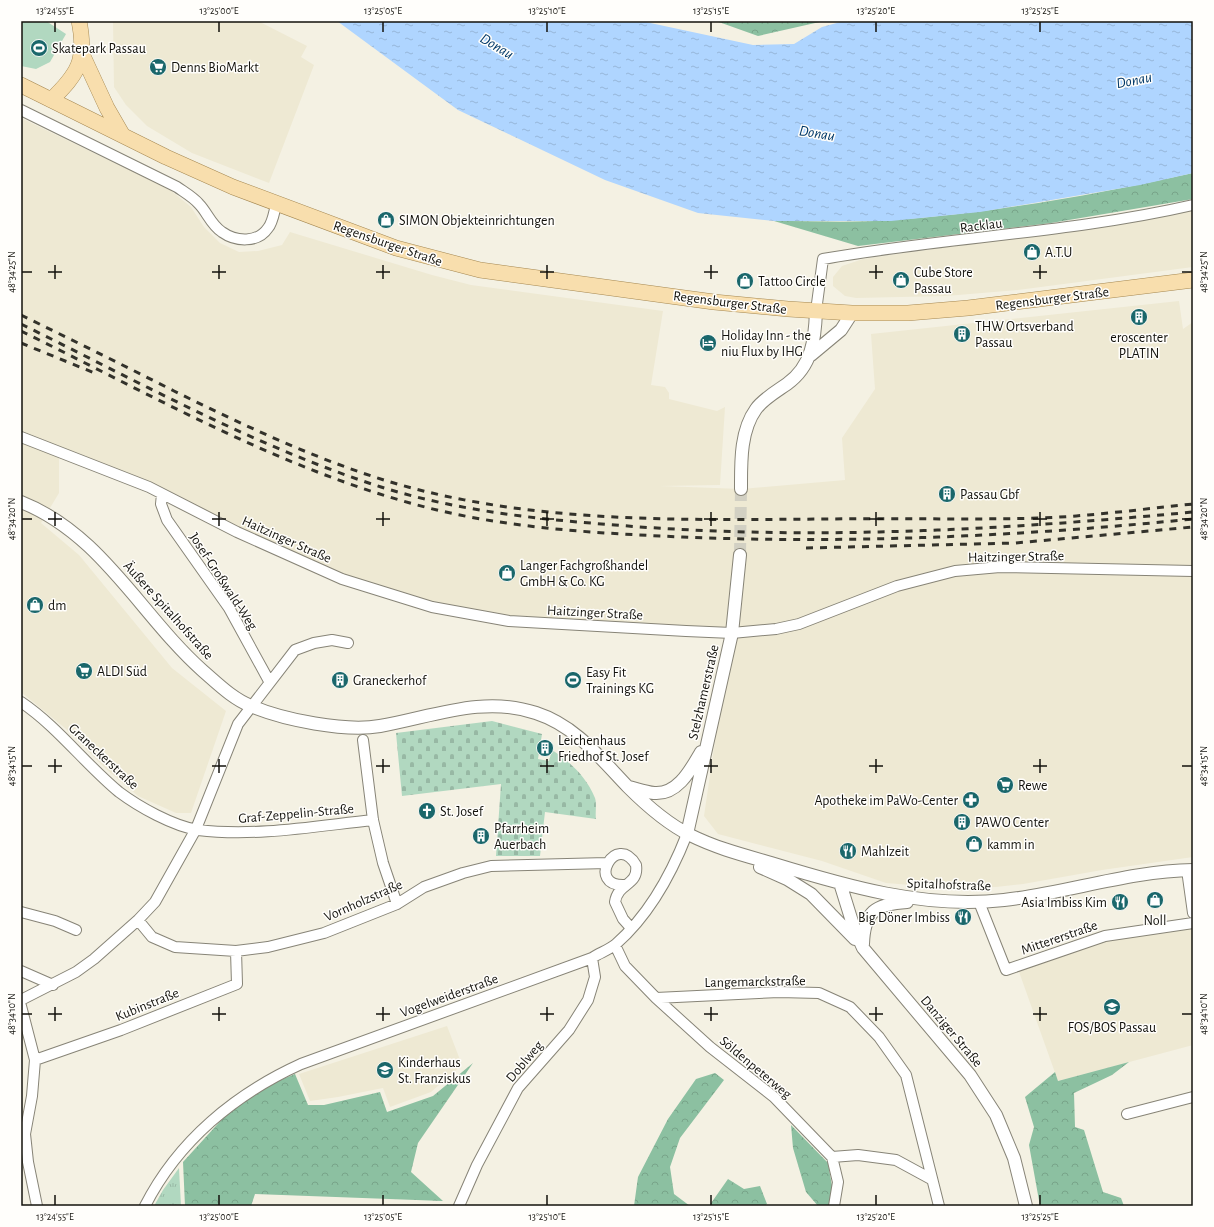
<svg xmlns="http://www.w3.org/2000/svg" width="1214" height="1227" font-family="'Alegreya Sans',sans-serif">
	<defs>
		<pattern id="forest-crowns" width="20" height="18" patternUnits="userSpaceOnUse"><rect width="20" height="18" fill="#8cc0a1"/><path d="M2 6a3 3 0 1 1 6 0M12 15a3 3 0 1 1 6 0" fill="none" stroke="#78a489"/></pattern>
		<pattern id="cemetery-stones" width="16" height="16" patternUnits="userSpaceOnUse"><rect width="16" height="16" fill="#b1d8c0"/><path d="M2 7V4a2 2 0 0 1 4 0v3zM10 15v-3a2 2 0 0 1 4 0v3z" fill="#97b8a4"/></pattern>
		<pattern id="park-tufts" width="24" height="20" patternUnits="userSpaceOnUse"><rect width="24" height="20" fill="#b1d8c0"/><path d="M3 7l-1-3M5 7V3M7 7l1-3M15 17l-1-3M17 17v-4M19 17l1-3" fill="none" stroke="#97b8a4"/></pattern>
		<pattern id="water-ripples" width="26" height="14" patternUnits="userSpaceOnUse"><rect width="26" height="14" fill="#afd5ff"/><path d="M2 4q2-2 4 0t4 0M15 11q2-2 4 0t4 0" fill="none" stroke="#96b6d9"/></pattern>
	</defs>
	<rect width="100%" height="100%" fill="#f4f1e3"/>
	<path fill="#eee9d3" d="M113 21H258L307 46 301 57 314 65 269 183 192 153 147 126 126 105 114 87Z
		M21 118 169 189 191 207 204 227 220 243 239 252 258 251 282 245 290 232 432 275 471 285 663 311 651 385 665 387 669 393V399L717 411 725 407 720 485 660 486 742 489 845 480 842 438 875 389 871 334 1179 301 1183 329 1193 322V857L1102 870 1023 884 996 887 948 888 886 883 822 861 718 834 704 816 731 632 487 618 358 585 59 453V493L41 523 79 555 172 668 226 711 191 813H176L138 796 106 769 66 729 21 692Z
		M1193 210V267L1018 290 946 296 856 298 845 296 833 286V277L842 266 863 259 1151 218Z
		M1193 927V1045L1058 1081 1018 969 1089 944Z
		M447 1026 462 1065 431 1092 390 1107 383 1088 338 1097 310 1101 299 1074Z"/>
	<path fill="url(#forest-crowns)" d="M716 21H824L758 36Z
		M1193 173V199L1051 223 858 246 774 221C813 221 854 223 893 220 993 213 1094 195 1193 173Z
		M1129 1062 1112 1075 1074 1093 1075 1127 1084 1130 1103 1192 1121 1198 1124 1206H1040L1029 1145 1034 1127 1025 1097 1055 1072 1058 1081Z
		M473 1063 418 1143 411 1172 443 1201 255 1194 251 1206H185L183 1162 235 1105 266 1086 295 1074 308 1105H324L380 1092 387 1112 433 1096Z
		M715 1073 724 1080 680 1138 670 1167 674 1194 690 1206H634L638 1177 668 1119 696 1079Z
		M791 1125 828 1163 832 1186 830 1206H818L806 1192 793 1148Z
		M728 1179 744 1189 760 1186 767 1204 764 1206H709Z"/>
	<path fill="url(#cemetery-stones)" d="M492 721 542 734 538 759 549 761 552 750C570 762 586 776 595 798 597 804 595 813 596 819L545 812 540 856H496L501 784 402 796 396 733Z"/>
	<path fill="url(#park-tufts)" d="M179 1168 181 1206H154L163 1190Z"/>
	<path fill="#b1d8c0" d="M21 21H46L66 34 50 62 36 69 21 66Z"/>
	<path fill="url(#water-ripples)" d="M337 21H641L753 45 794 44 822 27 844 21H1193V173L1140 185 980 212 891 221H774L698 213 605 180 458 110Z"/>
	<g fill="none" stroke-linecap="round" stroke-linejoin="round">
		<path stroke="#d2d0c3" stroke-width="12" stroke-dasharray="12 6" stroke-linecap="butt" d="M740 555 741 489"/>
		<g stroke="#878477" stroke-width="12">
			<path id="minor" d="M21 110 177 187C184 192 193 197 199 204 207 212 211 225 222 232 236 242 258 243 268 228 273 222 274 212 276 205
				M816 311 823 259C946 237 1071 233 1193 205
				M21 437 149 487 237 532 342 579 432 607 509 621 686 631 732 633 776 629 799 624 897 586 955 571 1000 567 1193 571
				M162 494 161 504 167 520 229 608 269 681
				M21 702C58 727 85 764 119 792 139 807 173 826 198 830 256 837 316 826 373 820
				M363 740 373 820 383 863 397 904
				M1187 870 1193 913
				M625 885C585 887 616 831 636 865 639 886 618 882 615 902L623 919 631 928
				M979 902 1006 970 1105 936 1193 923
				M21 912 55 921 76 930
				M138 920 152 937 175 947 236 951 268 947 324 933 397 904 424 887 463 873 491 866 607 863
				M615 945 625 966 656 998 710 1047 774 1097 832 1157 838 1182 834 1206
				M21 971 53 985
				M656 998 779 992 819 993 850 1007 879 1037 906 1075 939 1206
				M21 1000 76 972 94 959 138 920 155 902 196 829 238 724 295 650 314 643 332 640 348 643
				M21 1006 35 1060
				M1127 1114 1193 1097
				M832 1157 858 1155 896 1160 931 1179
				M37 1206 28 1162 25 1134 32 1096 35 1060 121 1030 237 984 236 951
				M145 1206C178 1141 235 1094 301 1064L592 958C599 953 609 950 616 944 649 915 671 875 687 834
				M459 1206 477 1165 518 1088 569 1030 588 1000 595 977 592 958"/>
		</g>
		<g stroke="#878477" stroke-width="14">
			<path id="tertiary" d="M811 355 841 330 852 313
				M741 489C741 463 740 431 756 409 763 399 777 391 787 384 812 366 815 340 816 311
				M21 502C102 534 141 616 203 671 218 684 233 699 251 706 284 720 345 732 380 726 432 717 483 695 536 713 576 726 600 758 628 787 646 805 666 823 690 835 716 848 743 855 771 863 846 886 924 909 1004 900 1067 893 1129 871 1193 870
				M629 787C637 789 646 792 654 793 678 795 691 769 701 752
				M687 834 732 633 740 555
				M760 867 787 879 811 894 855 939
				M840 883 854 928 863 948 970 1075 996 1115 1014 1158 1026 1206
				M863 944C864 912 875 904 907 902"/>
		</g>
		<g stroke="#a58852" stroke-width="16">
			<path id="primary" d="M82 54 107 108 122 134
				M21 85 166 157 233 187 396 248 480 270 714 302 788 309 852 313H908L968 308 1193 280
				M51 100C78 74 87 60 79 21"/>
		</g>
		<use href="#minor" stroke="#fff" stroke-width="10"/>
		<use href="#tertiary" stroke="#fff" stroke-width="12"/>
		<use href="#primary" stroke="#f8dead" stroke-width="15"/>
		<path stroke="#33322b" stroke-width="3" stroke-dasharray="7 7" stroke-linecap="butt" d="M21 315C72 340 123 365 174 391 243 425 313 458 387 481 529 524 681 520 828 519 899 518 970 520 1041 518 1092 516 1143 509 1193 504
			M21 324C139 382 256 447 381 487 458 511 536 519 615 525 808 541 1001 530 1193 512
			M21 331C148 393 273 465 410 503 498 528 592 533 682 537 853 544 1023 536 1193 519
			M21 343 97 374
			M806 548 1015 543 1193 527"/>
	</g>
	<path fill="none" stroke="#13120d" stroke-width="1.5" d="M55 22V32M219 22V32M383 22V32M547 22V32M711 22V32M876 22V32M1040 22V32M55 265V279M219 265V279M383 265V279M547 265V279M711 265V279M876 265V279M1040 265V279M22 272H32M48 272H62M212 272H226M376 272H390M540 272H554M704 272H718M869 272H883M1033 272H1047M1182 272H1192M55 512V526M219 512V526M383 512V526M547 512V526M711 512V526M876 512V526M1040 512V526M22 519H32M48 519H62M212 519H226M376 519H390M540 519H554M704 519H718M869 519H883M1033 519H1047M1182 519H1192M55 759V773M219 759V773M383 759V773M547 759V773M711 759V773M876 759V773M1040 759V773M22 766H32M48 766H62M212 766H226M376 766H390M540 766H554M704 766H718M869 766H883M1033 766H1047M1182 766H1192M55 1007V1021M219 1007V1021M383 1007V1021M547 1007V1021M711 1007V1021M876 1007V1021M1040 1007V1021M22 1014H32M48 1014H62M212 1014H226M376 1014H390M540 1014H554M704 1014H718M869 1014H883M1033 1014H1047M1182 1014H1192M55 1195V1205M219 1195V1205M383 1195V1205M547 1195V1205M711 1195V1205M876 1195V1205M1040 1195V1205"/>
	<defs>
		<g id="stadium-disc" transform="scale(0.9)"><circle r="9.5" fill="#1a676b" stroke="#fffefb"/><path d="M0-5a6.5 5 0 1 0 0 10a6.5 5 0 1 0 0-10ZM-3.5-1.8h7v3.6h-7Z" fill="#fff"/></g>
		<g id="supermarket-disc" transform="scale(0.9)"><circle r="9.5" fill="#1a676b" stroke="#fffefb"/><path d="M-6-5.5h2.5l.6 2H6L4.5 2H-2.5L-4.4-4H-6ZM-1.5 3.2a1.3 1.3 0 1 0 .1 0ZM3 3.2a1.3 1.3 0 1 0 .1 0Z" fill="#fff"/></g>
		<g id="shop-disc" transform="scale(0.9)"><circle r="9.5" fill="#1a676b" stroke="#fffefb"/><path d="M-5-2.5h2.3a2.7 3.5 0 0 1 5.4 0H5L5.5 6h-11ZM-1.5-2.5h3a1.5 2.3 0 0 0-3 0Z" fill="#fff"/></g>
		<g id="building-disc" transform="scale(0.9)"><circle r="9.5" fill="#1a676b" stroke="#fffefb"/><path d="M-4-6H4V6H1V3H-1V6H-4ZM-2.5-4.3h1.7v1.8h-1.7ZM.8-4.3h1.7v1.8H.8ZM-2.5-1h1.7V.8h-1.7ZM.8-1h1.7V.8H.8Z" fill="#fff"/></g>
		<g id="hotel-disc" transform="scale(0.9)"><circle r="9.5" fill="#1a676b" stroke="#fffefb"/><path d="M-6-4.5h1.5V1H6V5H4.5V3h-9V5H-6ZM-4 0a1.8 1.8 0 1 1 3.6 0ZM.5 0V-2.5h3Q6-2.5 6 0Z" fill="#fff"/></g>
		<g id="pharmacy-disc" transform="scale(0.9)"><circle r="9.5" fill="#1a676b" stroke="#fffefb"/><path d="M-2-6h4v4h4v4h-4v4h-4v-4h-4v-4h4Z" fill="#fff"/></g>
		<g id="church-disc" transform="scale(0.9)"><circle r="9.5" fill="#1a676b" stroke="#fffefb"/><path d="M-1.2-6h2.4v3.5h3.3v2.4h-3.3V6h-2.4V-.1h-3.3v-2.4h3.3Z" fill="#fff"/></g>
		<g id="restaurant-disc" transform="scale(0.9)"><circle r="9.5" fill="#1a676b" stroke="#fffefb"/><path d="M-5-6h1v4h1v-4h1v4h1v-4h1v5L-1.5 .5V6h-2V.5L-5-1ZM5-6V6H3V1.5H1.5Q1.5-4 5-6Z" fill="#fff"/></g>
		<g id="school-disc" transform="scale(0.9)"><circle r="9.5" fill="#1a676b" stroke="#fffefb"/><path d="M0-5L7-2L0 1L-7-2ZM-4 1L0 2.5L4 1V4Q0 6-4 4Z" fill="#fff"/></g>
	</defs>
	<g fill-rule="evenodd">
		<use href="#stadium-disc" x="39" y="48"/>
		<use href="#supermarket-disc" x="158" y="67"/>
		<use href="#shop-disc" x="386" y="220"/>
		<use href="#shop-disc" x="1032" y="252"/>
		<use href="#shop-disc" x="901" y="280"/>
		<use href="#shop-disc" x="745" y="281"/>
		<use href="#building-disc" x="1139" y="317"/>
		<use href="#building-disc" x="962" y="334"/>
		<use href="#hotel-disc" x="708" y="343"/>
		<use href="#building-disc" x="947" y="494"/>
		<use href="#shop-disc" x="507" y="573"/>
		<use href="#shop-disc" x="35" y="605"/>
		<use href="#supermarket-disc" x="84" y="671"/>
		<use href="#building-disc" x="340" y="680"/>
		<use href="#stadium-disc" x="573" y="680"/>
		<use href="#building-disc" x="545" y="748"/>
		<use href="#supermarket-disc" x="1005" y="785"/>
		<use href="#pharmacy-disc" x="971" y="800"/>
		<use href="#church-disc" x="427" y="811"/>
		<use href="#building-disc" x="962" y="822"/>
		<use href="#building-disc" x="481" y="836"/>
		<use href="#shop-disc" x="974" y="844"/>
		<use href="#restaurant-disc" x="848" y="851"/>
		<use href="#shop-disc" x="1155" y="900"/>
		<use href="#restaurant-disc" x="1120" y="902"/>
		<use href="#restaurant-disc" x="963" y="917"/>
		<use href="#school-disc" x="1112" y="1007"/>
		<use href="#school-disc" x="385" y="1070"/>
	</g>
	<g text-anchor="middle" stroke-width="3" stroke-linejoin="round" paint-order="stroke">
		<g font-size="14" fill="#13120d" stroke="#fffefb" text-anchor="start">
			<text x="52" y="53">Skatepark Passau</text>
			<text x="171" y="72">Denns BioMarkt</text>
			<text x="399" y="225">SIMON Objekteinrichtungen</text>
			<text x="1045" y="257">A.T.U</text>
			<text x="914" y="277">Cube Store<tspan x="914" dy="16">Passau</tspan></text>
			<text x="758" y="286">Tattoo Circle</text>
			<text x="975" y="331">THW Ortsverband<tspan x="975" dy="16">Passau</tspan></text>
			<text x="721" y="340">Holiday Inn - the<tspan x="721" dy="16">niu Flux by IHG</tspan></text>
			<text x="1139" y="342" text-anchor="middle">eroscenter<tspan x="1139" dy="16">PLATIN</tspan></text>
			<text x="960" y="499">Passau Gbf</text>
			<text x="520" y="570">Langer Fachgroßhandel<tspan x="520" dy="16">GmbH &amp; Co. KG</tspan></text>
			<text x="48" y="610">dm</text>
			<text x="97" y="676">ALDI Süd</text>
			<text x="586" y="677">Easy Fit<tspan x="586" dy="16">Trainings KG</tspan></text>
			<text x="353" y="685">Graneckerhof</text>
			<text x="558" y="745">Leichenhaus<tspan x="558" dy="16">Friedhof St. Josef</tspan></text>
			<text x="1018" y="790">Rewe</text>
			<text x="958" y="805" text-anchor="end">Apotheke im PaWo-Center</text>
			<text x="440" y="816">St. Josef</text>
			<text x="975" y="827">PAWO Center</text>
			<text x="494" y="833">Pfarrheim<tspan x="494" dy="16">Auerbach</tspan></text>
			<text x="987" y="849">kamm in</text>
			<text x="861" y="856">Mahlzeit</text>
			<text x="1107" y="907" text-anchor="end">Asia Imbiss Kim</text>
			<text x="950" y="922" text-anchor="end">Big Döner Imbiss</text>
			<text x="1155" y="925" text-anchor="middle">Noll</text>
			<text x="1112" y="1032" text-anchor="middle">FOS/BOS Passau</text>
			<text x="398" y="1067">Kinderhaus<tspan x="398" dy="16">St. Franziskus</tspan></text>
		</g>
		<g font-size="14" fill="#13120d" stroke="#fffefb">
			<text transform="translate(981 225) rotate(-7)" y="5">Racklau</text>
			<text transform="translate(388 243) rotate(19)" y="5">Regensburger Straße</text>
			<text transform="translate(1052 298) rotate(-7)" y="5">Regensburger Straße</text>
			<text transform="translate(730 302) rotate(7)" y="5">Regensburger Straße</text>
			<text transform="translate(287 539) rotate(24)" y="5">Haitzinger Straße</text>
			<text transform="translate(1016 556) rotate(-1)" y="5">Haitzinger Straße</text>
			<text transform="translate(224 581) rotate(57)" y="5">Josef-Großwald-Weg</text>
			<text transform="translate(169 610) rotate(48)" y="5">Äußere Spitalhofstraße</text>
			<text transform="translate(595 612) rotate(3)" y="5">Haitzinger Straße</text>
			<text transform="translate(703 692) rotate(-77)" y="5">Stelzhamerstraße</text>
			<text transform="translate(104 756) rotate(43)" y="5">Graneckerstraße</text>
			<text transform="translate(296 813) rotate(-5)" y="5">Graf-Zeppelin-Straße</text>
			<text transform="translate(949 884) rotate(2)" y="5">Spitalhofstraße</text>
			<text transform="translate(363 900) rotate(-24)" y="5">Vornholzstraße</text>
			<text transform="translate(1059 937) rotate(-19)" y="5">Mittererstraße</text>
			<text transform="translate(755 981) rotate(-1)" y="5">Langemarckstraße</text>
			<text transform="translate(449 995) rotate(-20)" y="5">Vogelweiderstraße</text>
			<text transform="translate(147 1004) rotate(-22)" y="5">Kubinstraße</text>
			<text transform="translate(952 1031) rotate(50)" y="5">Danziger Straße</text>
			<text transform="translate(524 1061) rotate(-50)" y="5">Doblweg</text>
			<text transform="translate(756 1067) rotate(40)" y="5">Söldenpeterweg</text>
		</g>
		<g font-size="15" font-style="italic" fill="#003868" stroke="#fffefb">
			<text transform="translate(497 46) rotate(31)" y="5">Donau</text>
			<text transform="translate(1134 80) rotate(-11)" y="5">Donau</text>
			<text transform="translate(817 133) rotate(9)" y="5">Donau</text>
		</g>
	</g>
	<rect width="1214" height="1227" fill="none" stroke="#fffefb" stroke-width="44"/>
	<rect x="22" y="22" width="1170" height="1183" fill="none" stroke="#13120d" stroke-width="1.5"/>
	<g font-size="10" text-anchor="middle" fill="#13120d">
		<text x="55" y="14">13°24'55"E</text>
		<text x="219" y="14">13°25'00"E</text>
		<text x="383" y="14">13°25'05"E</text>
		<text x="547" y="14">13°25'10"E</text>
		<text x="711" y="14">13°25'15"E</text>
		<text x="876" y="14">13°25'20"E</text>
		<text x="1040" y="14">13°25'25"E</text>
		<text transform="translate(11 272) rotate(-90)" y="4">48°34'25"N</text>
		<text transform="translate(1203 272) rotate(-90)" y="4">48°34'25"N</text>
		<text transform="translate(11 519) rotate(-90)" y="4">48°34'20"N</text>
		<text transform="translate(1203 519) rotate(-90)" y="4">48°34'20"N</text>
		<text transform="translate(11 766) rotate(-90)" y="4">48°34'15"N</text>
		<text transform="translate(1203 766) rotate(-90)" y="4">48°34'15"N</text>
		<text transform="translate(11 1014) rotate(-90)" y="4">48°34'10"N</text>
		<text transform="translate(1203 1014) rotate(-90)" y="4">48°34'10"N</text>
		<text x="55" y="1220">13°24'55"E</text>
		<text x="219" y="1220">13°25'00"E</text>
		<text x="383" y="1220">13°25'05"E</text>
		<text x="547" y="1220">13°25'10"E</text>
		<text x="711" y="1220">13°25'15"E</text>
		<text x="876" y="1220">13°25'20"E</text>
		<text x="1040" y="1220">13°25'25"E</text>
	</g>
</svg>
